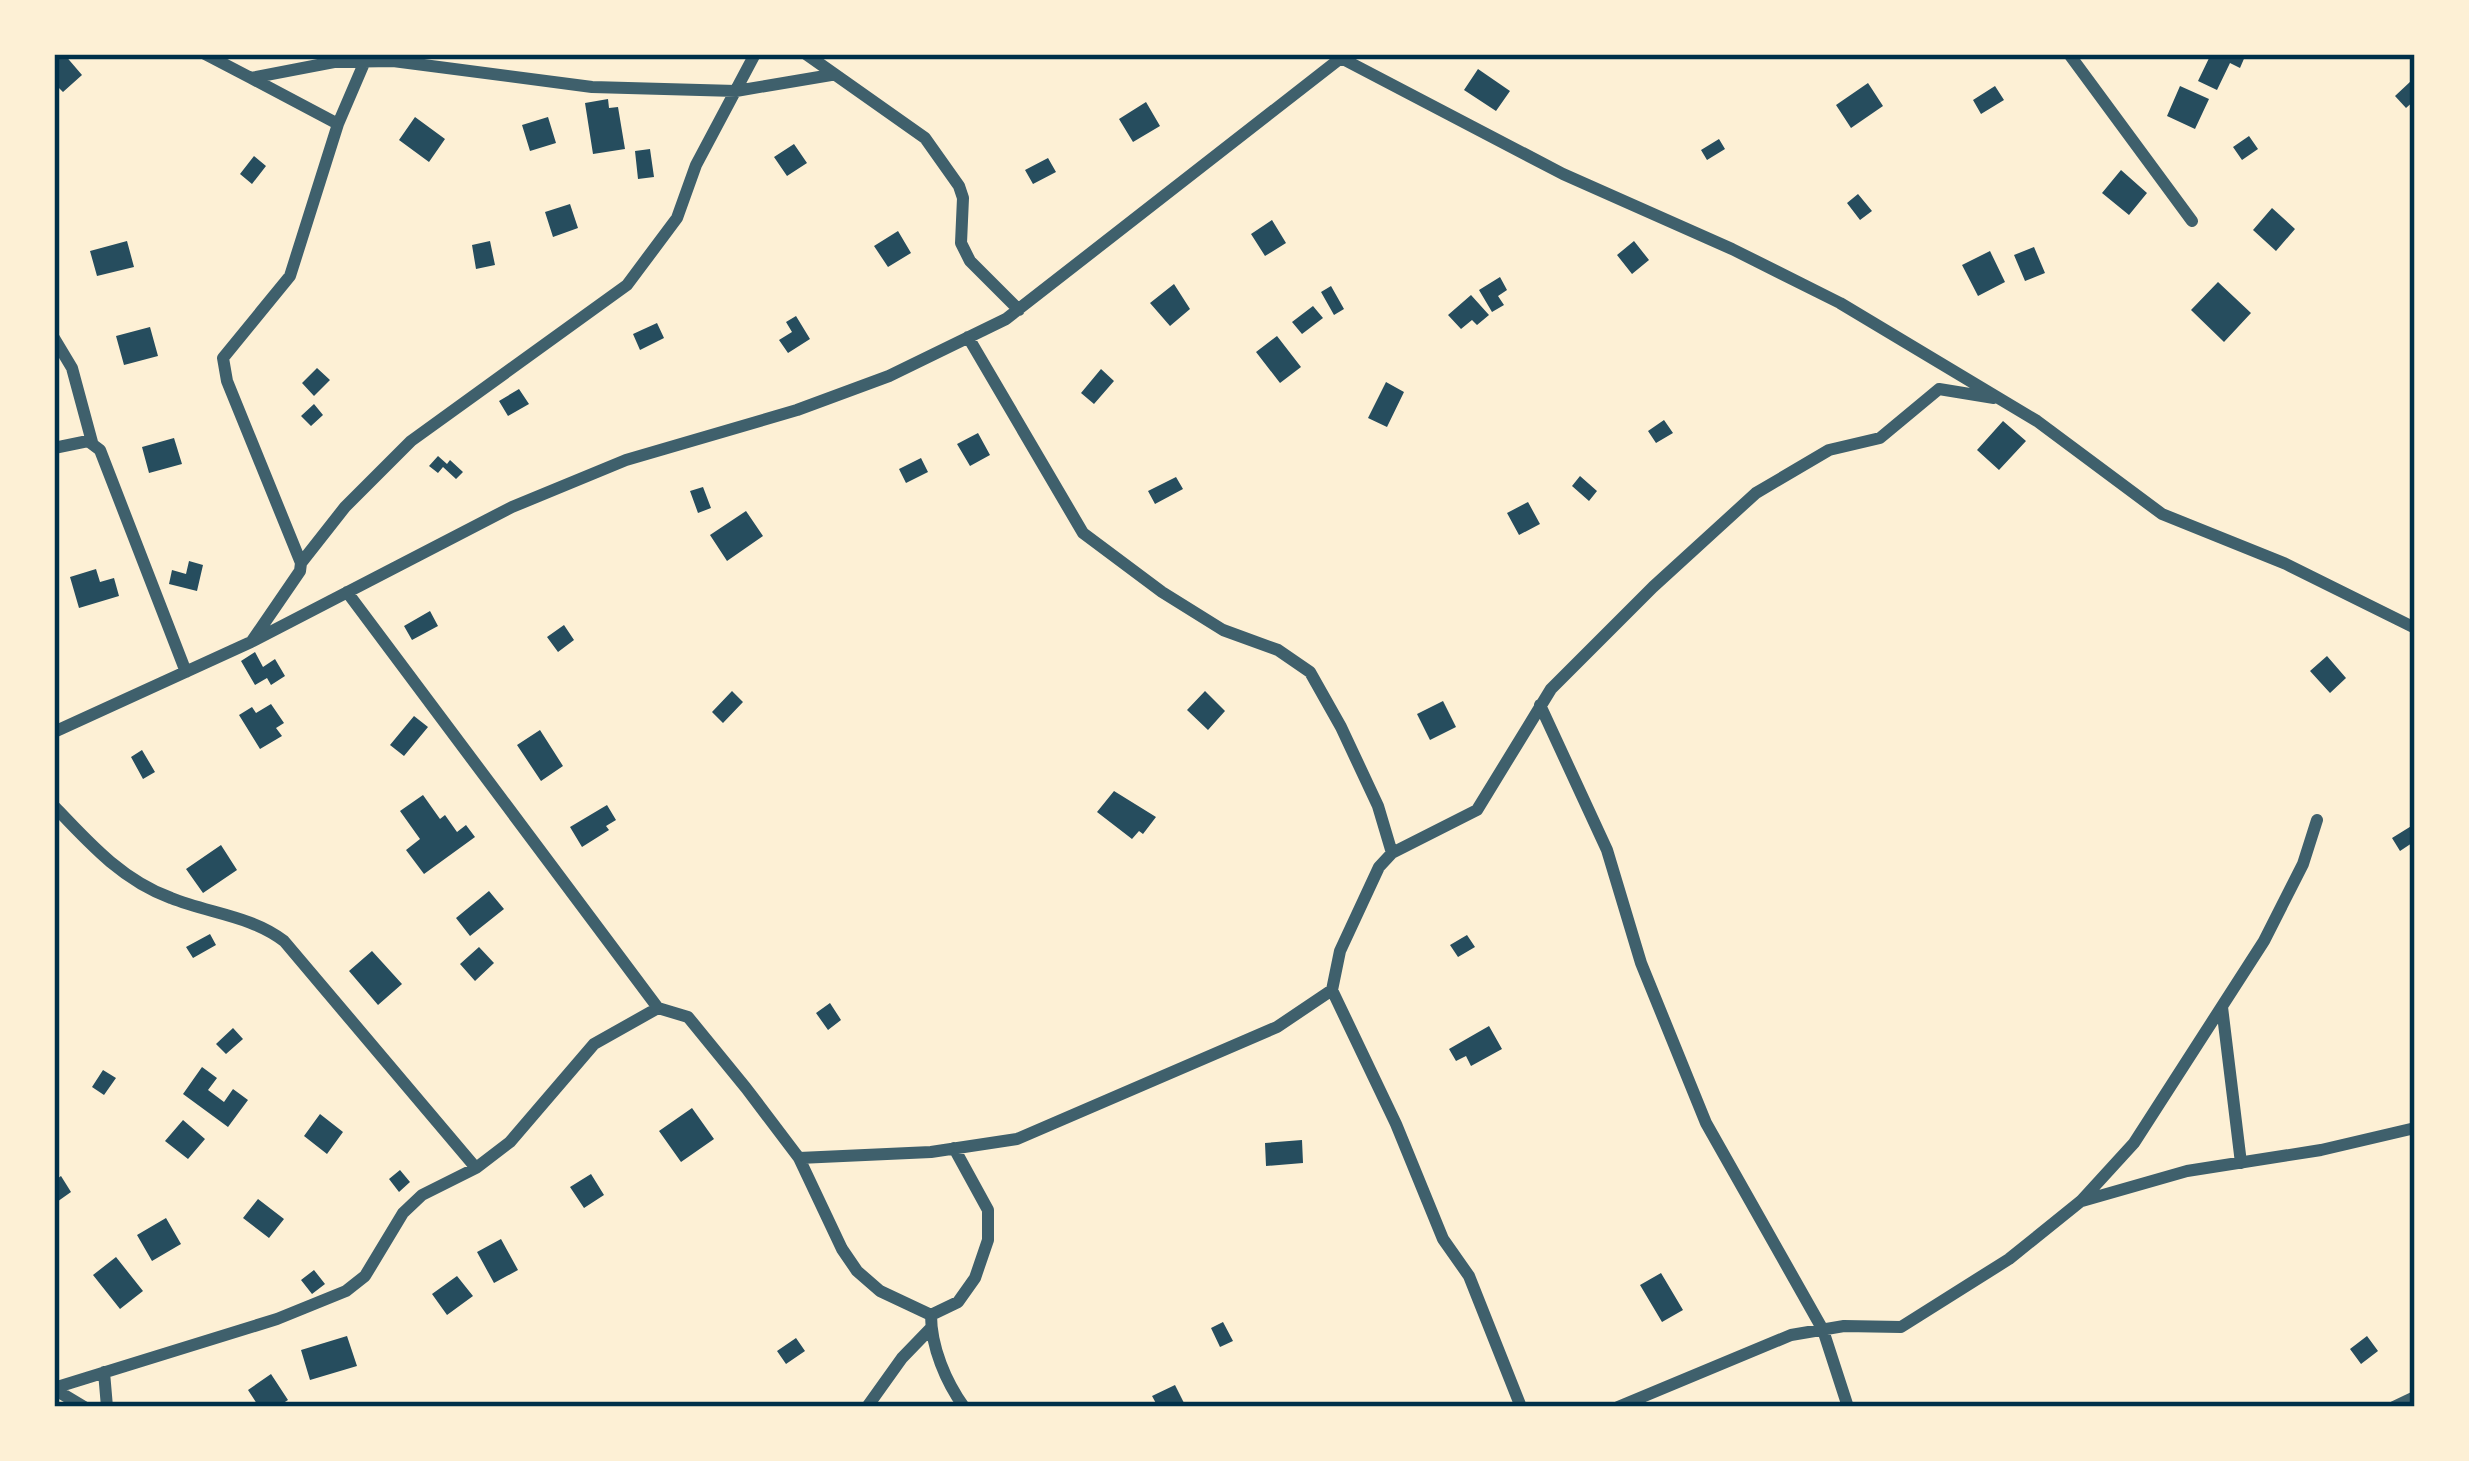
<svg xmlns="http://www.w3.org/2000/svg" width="2469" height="1461" font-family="Roboto,sans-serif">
	<rect width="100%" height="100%" fill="#fdf0d5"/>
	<path fill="#264d5e" d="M54 54H64L82 75 63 92 54 83Z
		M2211 54H2246L2240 68 2230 63 2217 90 2198 81Z
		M1478 69 1510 91 1496 111 1464 90Z
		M2411 81 2415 100 2406 108 2395 96Z
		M1868 83 1883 106 1851 128 1836 105Z
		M1995 86 2004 100 1981 114 1973 100Z
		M2180 86 2209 99 2195 129 2167 116Z
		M608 99 609 108 618 107 625 149 593 154 585 103Z
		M1146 102 1160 126 1133 142 1119 119Z
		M415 117 445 139 429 162 399 140Z
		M548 117 556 143 530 151 522 125Z
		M2249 136 2258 149 2242 160 2233 147Z
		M1719 139 1725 149 1707 160 1701 150Z
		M794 144 807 163 787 176 774 157Z
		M650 149 654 177 638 179 635 151Z
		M254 156 266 166 252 184 240 174Z
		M1048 158 1056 172 1033 184 1025 170Z
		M2121 170 2147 193 2129 215 2102 193Z
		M1858 194 1872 211 1860 220 1847 203Z
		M570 204 578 228 553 237 545 212Z
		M2272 208 2295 229 2276 251 2253 230Z
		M1272 220 1286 243 1265 256 1251 234Z
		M898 231 911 253 888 267 874 246Z
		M127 241 134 267 97 276 90 251Z
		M490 241 495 265 476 269 472 245Z
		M1634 241 1649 260 1632 274 1617 255Z
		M2034 247 2045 273 2025 281 2014 255Z
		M1990 251 2005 282 1978 296 1962 265Z
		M1500 277 1507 290 1498 296 1504 305 1492 312 1479 290Z
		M2218 282 2251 313 2224 342 2191 310Z
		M1174 284 1190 309 1170 326 1150 303Z
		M1331 286 1344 309 1334 315 1321 292Z
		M1471 295 1489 315 1477 325 1472 320 1461 329 1448 315Z
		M1313 306 1323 318 1302 334 1292 322Z
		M796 316 810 339 788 353 779 340 792 332 786 322Z
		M657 323 664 338 640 350 633 334Z
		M150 327 158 356 124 365 116 336Z
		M1277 336 1301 367 1280 383 1256 352Z
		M317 368 330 380 314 396 302 383Z
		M1101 369 1114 381 1094 404 1081 393Z
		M1386 382 1404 392 1387 427 1368 418Z
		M519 389 529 404 508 416 499 401Z
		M314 404 323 415 311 426 301 416Z
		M1664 420 1673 433 1656 443 1648 431Z
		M2003 421 2026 441 1999 470 1977 450Z
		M978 433 990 455 970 466 957 444Z
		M174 438 182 464 149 473 142 447Z
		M438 456 447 464 450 460 463 472 456 479 443 467 438 473 429 466Z
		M921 458 928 472 906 483 899 469Z
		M1580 476 1597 491 1589 501 1572 486Z
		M1176 477 1183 489 1155 504 1148 491Z
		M703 487 711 508 698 513 690 491Z
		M1528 502 1540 524 1519 535 1507 513Z
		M746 511 763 536 727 561 710 535Z
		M189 561 203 565 197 591 169 584 172 570 186 574Z
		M96 569 100 582 114 578 119 596 79 608 70 577Z
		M430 611 438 626 412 640 404 626Z
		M564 625 574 640 558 652 547 637Z
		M255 652 263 667 275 659 285 676 271 685 267 678 255 685 241 661Z
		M2327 656 2346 678 2330 693 2310 671Z
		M732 691 743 702 723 723 712 712Z
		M1205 691 1225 711 1208 730 1187 710Z
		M1443 701 1456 727 1430 740 1417 714Z
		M271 704 284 723 276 728 282 736 260 749 239 715 252 707 256 713Z
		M414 716 428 727 404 756 390 745Z
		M540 730 563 766 541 781 517 745Z
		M142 750 155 772 143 779 131 757Z
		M1114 791 1156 817 1143 834 1139 831 1132 839 1097 812Z
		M423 795 440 819 445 815 457 832 466 825 475 837 424 874 406 850 420 839 400 811Z
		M607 805 616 820 606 826 609 830 582 847 570 827Z
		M2413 825 2415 841 2400 851 2392 838Z
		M221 845 237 870 203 893 186 869Z
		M489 891 504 909 470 936 456 918Z
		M210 934 216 945 193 958 186 947Z
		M1467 935 1475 947 1458 957 1450 945Z
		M479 947 494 963 475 981 460 964Z
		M372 951 402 984 378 1005 349 971Z
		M830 1003 841 1020 828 1030 816 1013Z
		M1489 1026 1502 1049 1471 1066 1466 1056 1456 1061 1449 1049Z
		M233 1028 243 1039 226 1054 216 1044Z
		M202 1067 217 1078 208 1090 224 1102 233 1089 248 1100 228 1127 183 1094Z
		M103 1070 116 1078 104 1095 92 1087Z
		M692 1108 714 1139 681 1162 659 1131Z
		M320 1114 343 1132 327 1154 304 1136Z
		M183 1120 205 1139 188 1159 165 1141Z
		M1302 1140 1303 1163 1266 1166 1265 1143Z
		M400 1170 410 1182 399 1192 389 1179Z
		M591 1174 604 1195 584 1208 570 1187Z
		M61 1176 71 1192 54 1204V1181Z
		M258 1199 284 1219 269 1238 243 1218Z
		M166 1218 181 1244 152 1261 137 1235Z
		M501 1239 518 1270 494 1283 477 1252Z
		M116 1257 143 1291 120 1309 93 1275Z
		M314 1270 325 1284 312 1294 301 1280Z
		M1661 1273 1683 1310 1662 1322 1640 1285Z
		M457 1276 473 1296 447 1315 432 1294Z
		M1223 1322 1233 1341 1220 1347 1211 1328Z
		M347 1336 357 1366 310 1380 301 1350Z
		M2367 1336 2378 1351 2361 1364 2350 1349Z
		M796 1338 805 1351 786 1364 777 1351Z
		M271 1374 288 1400 277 1407H259L248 1390Z
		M1175 1385 1186 1407H1158L1152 1396Z"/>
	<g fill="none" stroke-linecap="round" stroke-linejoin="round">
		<path stroke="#3f606c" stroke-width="12" d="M205 54 251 78 334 62 393 61 592 87 736 91 831 75
			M806 54 925 138 959 186 963 198 961 243 970 261 1019 310
			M2069 54 2192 221
			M1341 58 1563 174 1732 249 1840 303 2037 421 2162 514 2286 564 2415 628
			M251 78 338 124
			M968 337 1083 533 1162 592 1223 630 1278 650 1310 672 1341 727 1378 806 1392 853
			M54 338 72 368 92 442
			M54 448 88 441 100 450 186 672
			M301 563 345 507 411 441 627 285 677 218 696 165 755 54
			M347 592 658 1008 688 1017 746 1088 799 1158 842 1249 857 1271 880 1291 931 1315C931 1347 946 1382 964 1407
			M252 641 300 571 301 563 227 381 223 358 290 276 338 124 365 61
			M1540 705 1607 850 1641 963 1706 1123 1823 1330 1848 1407
			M54 732 251 642 512 507 626 460 797 410 889 376 1006 319 1346 54
			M54 806C89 843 122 880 171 898 208 913 252 916 284 941L476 1168
			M1332 990 1396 1124 1443 1239 1469 1276 1521 1407
			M2222 1007 2241 1163
			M799 1158 931 1152 1017 1139 1277 1027 1332 990 1340 951 1379 867 1392 853 1477 810 1551 689 1653 587 1756 493 1829 450 1880 438 1939 389 1994 398
			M2082 1201 2187 1171 2321 1150 2415 1128
			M931 1315 958 1302 975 1278 988 1240V1210L954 1148
			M104 1372 107 1407
			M54 1388 277 1319 346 1291 365 1276 403 1213 422 1195 476 1168 510 1142 594 1044 658 1008
			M54 1389 84 1407
			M867 1407 902 1358 931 1328
			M1618 1407 1791 1335 1844 1326 1901 1327 2009 1259 2081 1201 2134 1143 2264 941 2303 864 2317 820
			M2394 1407 2415 1397"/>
	</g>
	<rect width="2469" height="1461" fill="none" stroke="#fdf0d5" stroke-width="114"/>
	<rect x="57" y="57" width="2355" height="1347" fill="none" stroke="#003049" stroke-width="4.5"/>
</svg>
